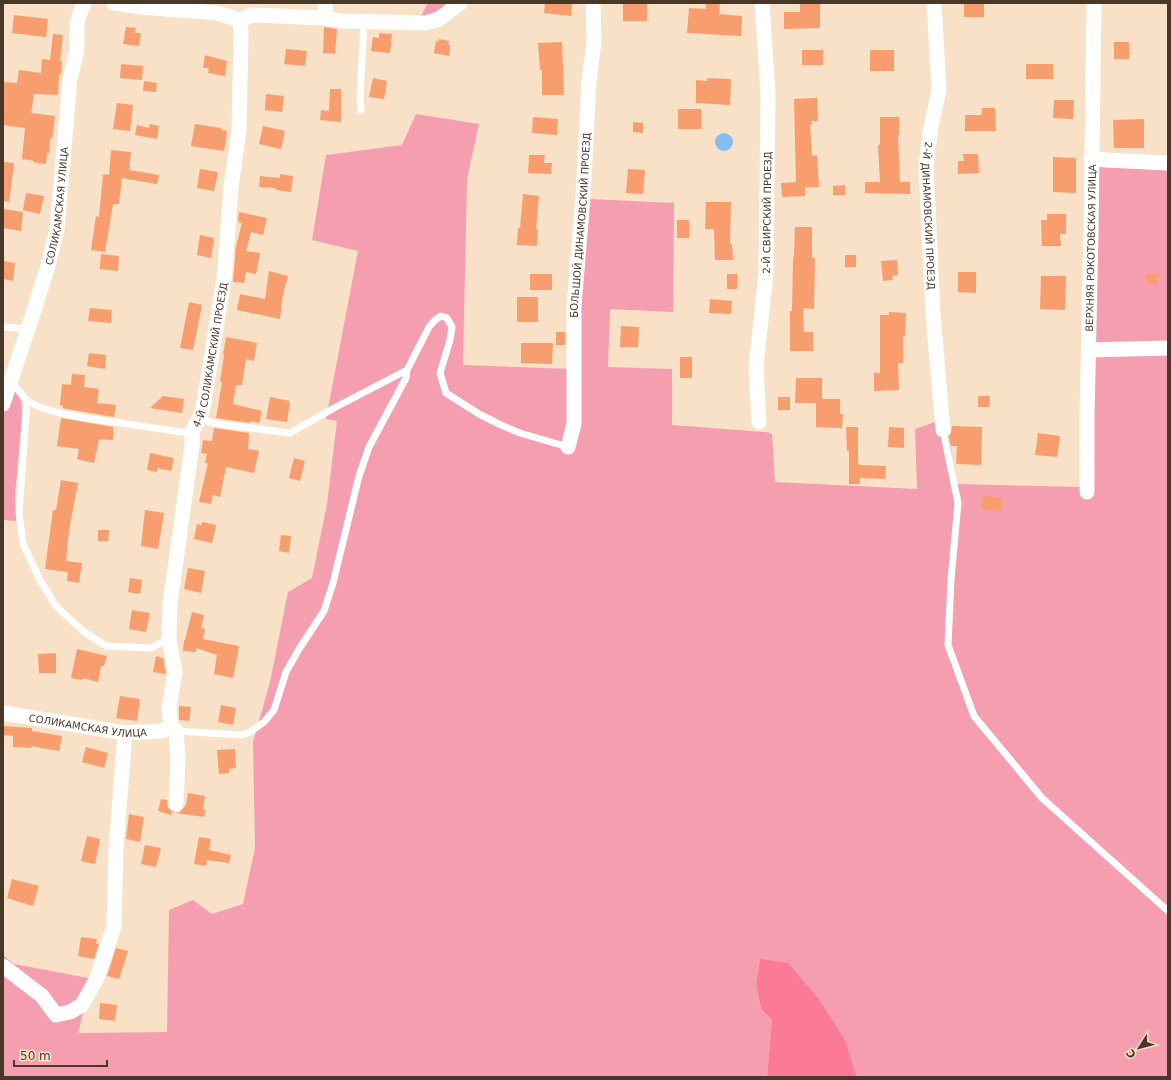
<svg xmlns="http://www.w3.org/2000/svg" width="1171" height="1080" font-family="'DejaVu Sans',sans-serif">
	<rect width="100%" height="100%" fill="#f9e1c8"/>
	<path fill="#f59eaf" d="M428 3H455L419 20Z
		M416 114 479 124 467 178 463 365 572 369 590 199 674 203 673 312 610 309 608 367 672 369V425L765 432 772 434 775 482 917 489 915 429 938 421 947 426 957 484 1081 487 1089 157 1168 159V1077H857L845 1040 760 959 756 985 761 1009 772 1020 767 1077H3V955L14 964 88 978 86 1001 78 1033 167 1032 169 910 193 900 212 914 243 904 255 848 253 742 270 682 288 592 312 578 327 504 337 421 326 419 358 251 312 240 326 155 402 145Z
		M10 392H16L21 401 22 415 15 495 16 513 18 521 3 520V415Z"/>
	<path fill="#fa7a97" d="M760 959 788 963 818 998 845 1040 857 1077H767L772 1020 761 1009 756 985Z"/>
	<path fill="#86bef2" d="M715 142a9 9 0 1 1 18 0a9 9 0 1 1-18 0Z"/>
	<path fill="#f89d6e" d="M545 3H572L571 16 544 13Z
		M623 3H647V21H623Z
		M706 3H720L719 14 742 16 741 36 687 33 689 8 706 9Z
		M800 3H820V28L784 29V12H800Z
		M964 3H984V17H964Z
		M14 15 48 19 46 37 12 33Z
		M126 27 136 28 135 33H141L139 46 123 44Z
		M324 27 337 29 335 54 323 53Z
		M379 33 392 34 390 53 371 51 373 37 379 38Z
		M53 34 63 35 60 61H62L61 74H59L58 95 34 94 31 113 55 116 52 139 50 138 49 153H47L46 164 33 162 34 161 22 159 25 128 3 125V82L17 83 19 70 41 73 42 59 50 60Z
		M439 39 449 41 448 45H450L449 56 434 53 436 41 438 42Z
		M562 42 564 95H542V70H540L538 43Z
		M1114 42H1129V59H1114Z
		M286 49 307 51 305 66 284 64Z
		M802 50H823V65H802Z
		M870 50H894V71H870Z
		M205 55 227 61 225 76 208 73 209 68H203Z
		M121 64 143 66 142 80 120 78Z
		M1026 64H1053V79H1026Z
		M373 78 387 81 384 99 369 97Z
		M707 78 731 79 730 105 696 103V80L707 81Z
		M144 81 157 83 156 92 143 91Z
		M330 89H341V122L320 120 321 110 329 111Z
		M266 94 284 96 282 112 265 110Z
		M817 98 818 121H811L812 125H810L812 156 817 155 819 187H805V196L782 197 781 183 796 182 794 99Z
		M1054 100H1074L1073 119 1053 118Z
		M117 103 133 105 130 131 113 129Z
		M982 108H995L996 131H965V115H982Z
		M678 109H701V129H678Z
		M533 117 558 119 557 135 532 133Z
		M880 117H899V135H898L900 182H910V194L865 193V182H880L878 145H880Z
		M1144 119V148H1114L1113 120Z
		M633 122 643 123V133L633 132Z
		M150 124 159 126 157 139 135 135 137 125 149 128Z
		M195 124 221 128V130L227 131 224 151 191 146Z
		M263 126 285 131 281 149 259 144Z
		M111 150 131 152 129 170 159 175 157 184 122 178 119 204H113L105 252 91 250 96 216 99 217 103 174 109 175Z
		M963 154H978L979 173 958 174V161H964Z
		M529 155H545L544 163H552L551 174 528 173Z
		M1053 157 1076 158V193L1053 192Z
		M3 162 14 163 9 202 3 201Z
		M200 169 218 172 214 191 197 188Z
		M628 169 645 170 643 194 626 193Z
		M280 174 293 176 291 192 276 190V188L259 187 260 176 280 178Z
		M845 185V195H833V186Z
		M26 193 44 196 40 214 23 210Z
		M523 194 539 196 536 229H538L537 246 517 245 518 228H520Z
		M706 202H731L730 244H732L733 260H715L714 229H705Z
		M4 209 23 212 21 231 3 228Z
		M239 212 267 218 263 235 251 232 246 251 260 253 256 274 246 272 244 283 233 282 236 246 242 223 238 222Z
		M1047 214H1066V234H1060L1061 246H1042L1041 220H1047Z
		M677 220H689V238H677Z
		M795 227H812V258H815L814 309 803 308 804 332H813V351H790V311H792L793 258H794Z
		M200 235 214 238 211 258 197 255Z
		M101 254 119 256 118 271 100 269Z
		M845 255H856V267H845Z
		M897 260 898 275 892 276 893 280 883 281 881 261Z
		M3 261 15 263 13 281 3 279Z
		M269 271 288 276 283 294 280 319 237 310 240 294 265 299Z
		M958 272H976V293L958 292Z
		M1147 273 1157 274V284L1147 283Z
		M530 274H552V290H530Z
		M727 274H737V289H727Z
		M1041 276H1066L1065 310 1040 309Z
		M517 297H538V322H517Z
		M710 299 732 301 731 314 709 313Z
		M189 302 202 305 193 350 180 348Z
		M90 308 112 310 111 323 88 321Z
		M889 312 906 313 905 336H903V363H898L899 390 874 391V373H880V315H889Z
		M621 326 639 327 638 347H620Z
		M556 332H565V345H556Z
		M226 337 257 343 254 361 246 359 242 385H236L233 404 262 411 259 423 250 421V423L216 418 222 382H220L224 355H223Z
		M521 343H553L552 364 521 363Z
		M89 353 106 355 105 369 87 366Z
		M680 357H692V378H680Z
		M72 374 85 375 84 387 99 389 97 403 116 405 114 417 67 409 63 408V406L60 405 62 384 71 385Z
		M796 378H822V399H840V414H843L842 428 816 427V403H795Z
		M163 396 184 399 182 413 150 408Z
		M978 396H990L989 407H978Z
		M270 397 290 401 287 422 266 419Z
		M778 397H790V410H778Z
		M61 418 113 427V440L99 439 94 463 77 459 79 449 57 446Z
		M952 426 982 427 981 465 956 464 957 446H951L949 436 951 433Z
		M846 427H858V463L860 465 886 466 885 479 860 478V484H849V451H847Z
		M889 427 904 428V448L888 447Z
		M214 428 249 433 248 449 259 451 254 473 226 467 220 497 213 495 211 504 199 502 208 463H205L207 454 201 453 203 440 212 441Z
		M1038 433 1060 436 1057 457 1035 455Z
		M150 453 174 458 171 471 157 468V472L147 470Z
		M294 458 305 461 300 481 289 478Z
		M61 480 78 483 69 530 66 561 82 563 79 583 67 581 68 572 45 569 53 510H56Z
		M983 495 1003 498 1001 512 981 509Z
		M145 510 164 513 158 549 141 546Z
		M202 522 216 525 212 543 194 539 197 524 202 525Z
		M98 530H109L108 541H98Z
		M281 535 291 536 289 553 279 551Z
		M188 568 205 571 201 593 184 589Z
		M130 578 142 580 140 594 128 592Z
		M132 610 150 613 146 632 129 629Z
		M192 612 204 615 201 628 205 629 203 639 239 646 233 678 214 674 217 655 196 648V652L183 651 184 640H185Z
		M77 649 107 656 104 666H101L98 682 83 678 82 680 71 678Z
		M56 653V673H39L38 654Z
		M156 656 163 658 166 674 153 672Z
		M120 696 140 699 137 721 116 718Z
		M221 705 236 708 233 725 218 722Z
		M179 706 191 707 189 721 179 720Z
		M3 726 32 728V731L62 736 59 751 31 746V748L13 747V736L3 735Z
		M86 747 108 753 104 768 82 762Z
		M235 749 236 768 229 769V773L219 774 217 750Z
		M188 793 205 796 203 810H206L204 817 176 813 180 812 186 805Z
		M161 799 167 800 168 808 175 813 171 812V815L158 811Z
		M129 814 144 817 140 842 126 839Z
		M87 836 100 839 95 864 81 861Z
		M199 837 211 839 209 850 231 855 229 863 207 860 206 866 194 864Z
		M145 845 161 848 156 867 141 864Z
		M12 879 39 886 33 906 7 898Z
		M81 937 97 939 96 944H99L94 959 78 956Z
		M116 948 128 951 119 979 107 976Z
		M100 1003 117 1005 115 1021 99 1019Z"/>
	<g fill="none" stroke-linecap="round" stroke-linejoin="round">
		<path stroke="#fff" stroke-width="7" d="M361 110 360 97 364 21
			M3 327 28 329
			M11 381 27 401 19 513 23 544 40 580 56 606 83 631 106 646 151 648 169 639
			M27 401C51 414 80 417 107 421 132 425 156 428 181 432H192
			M200 417 212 423 290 433 334 408 407 370 429 327 435 320 441 316 447 318 452 327 450 340 440 373 446 393 479 414 501 425 520 433 568 447
			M943 430 958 503 951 579 948 645 974 716 1042 798 1168 911
			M176 731 241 735 250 732 264 722 274 710 286 672 299 649 324 611 333 583 359 476 369 447 406 378 407 370"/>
		<g stroke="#fff" stroke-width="15">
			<path d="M114 3 141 7 217 13 240 20 252 15 326 18 341 21 425 23 439 19 460 3"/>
			<path d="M325 3 326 18"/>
			<path id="s1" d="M934 3 939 90 931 127 926 166 933 314 943 430"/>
			<path d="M1091 158 1106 160 1168 163"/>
			<path d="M1089 350 1168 348"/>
			<path id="s2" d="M3 404 28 329 48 266 57 229 70 79 77 50V22L84 3"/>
			<path id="s3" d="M759 422 756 367 766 273 768 94 762 3"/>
			<path id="s4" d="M568 447 574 424V306L583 197 589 81 594 42 593 3"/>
			<path id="s5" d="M1087 492V417L1091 232 1094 3"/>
			<path id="s6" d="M3 713 125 733 162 731 171 726"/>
			<path id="s7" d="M176 804 178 760 176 731 171 726 169 708 175 672 169 639 170 603 192 446V432L200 417 203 408 224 279 231 187 239 130 241 34 240 20"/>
			<path d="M3 966 42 996 56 1015 70 1012 82 1005 96 980 114 927 116 848 125 733"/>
		</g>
	</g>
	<g text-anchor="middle" stroke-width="3.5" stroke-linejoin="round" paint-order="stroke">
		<g font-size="10" fill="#493828" stroke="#f9e1c8">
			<text dy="4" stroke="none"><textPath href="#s2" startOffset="206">СОЛИКАМСКАЯ УЛИЦА</textPath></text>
			<text dy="4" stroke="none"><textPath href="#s3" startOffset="210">2-Й СВИРСКИЙ ПРОЕЗД</textPath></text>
			<text dy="4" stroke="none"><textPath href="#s1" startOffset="214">2-Й ДИНАМОВСКИЙ ПРОЕЗД</textPath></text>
			<text dy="4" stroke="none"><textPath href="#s4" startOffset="223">БОЛЬШОЙ ДИНАМОВСКИЙ ПРОЕЗД</textPath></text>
			<text dy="4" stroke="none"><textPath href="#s5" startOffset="244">ВЕРХНЯЯ РОКОТОВСКАЯ УЛИЦА</textPath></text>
			<text dy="4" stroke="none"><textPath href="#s7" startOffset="457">4-Й СОЛИКАМСКИЙ ПРОЕЗД</textPath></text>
			<text dy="4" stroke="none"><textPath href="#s6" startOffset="86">СОЛИКАМСКАЯ УЛИЦА</textPath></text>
		</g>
	</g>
	<rect width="1171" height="1080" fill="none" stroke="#493828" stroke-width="8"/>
	<g transform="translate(1139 1048) rotate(234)" stroke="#f9e1c8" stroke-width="3" paint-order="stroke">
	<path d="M0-3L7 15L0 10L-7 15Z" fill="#493828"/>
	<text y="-6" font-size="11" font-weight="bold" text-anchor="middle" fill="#493828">С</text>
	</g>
	<path d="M14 1060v6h93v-6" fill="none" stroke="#493828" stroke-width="2"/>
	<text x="20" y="1060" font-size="12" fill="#493828" stroke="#f9e1c8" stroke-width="3" paint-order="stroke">50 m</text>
</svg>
